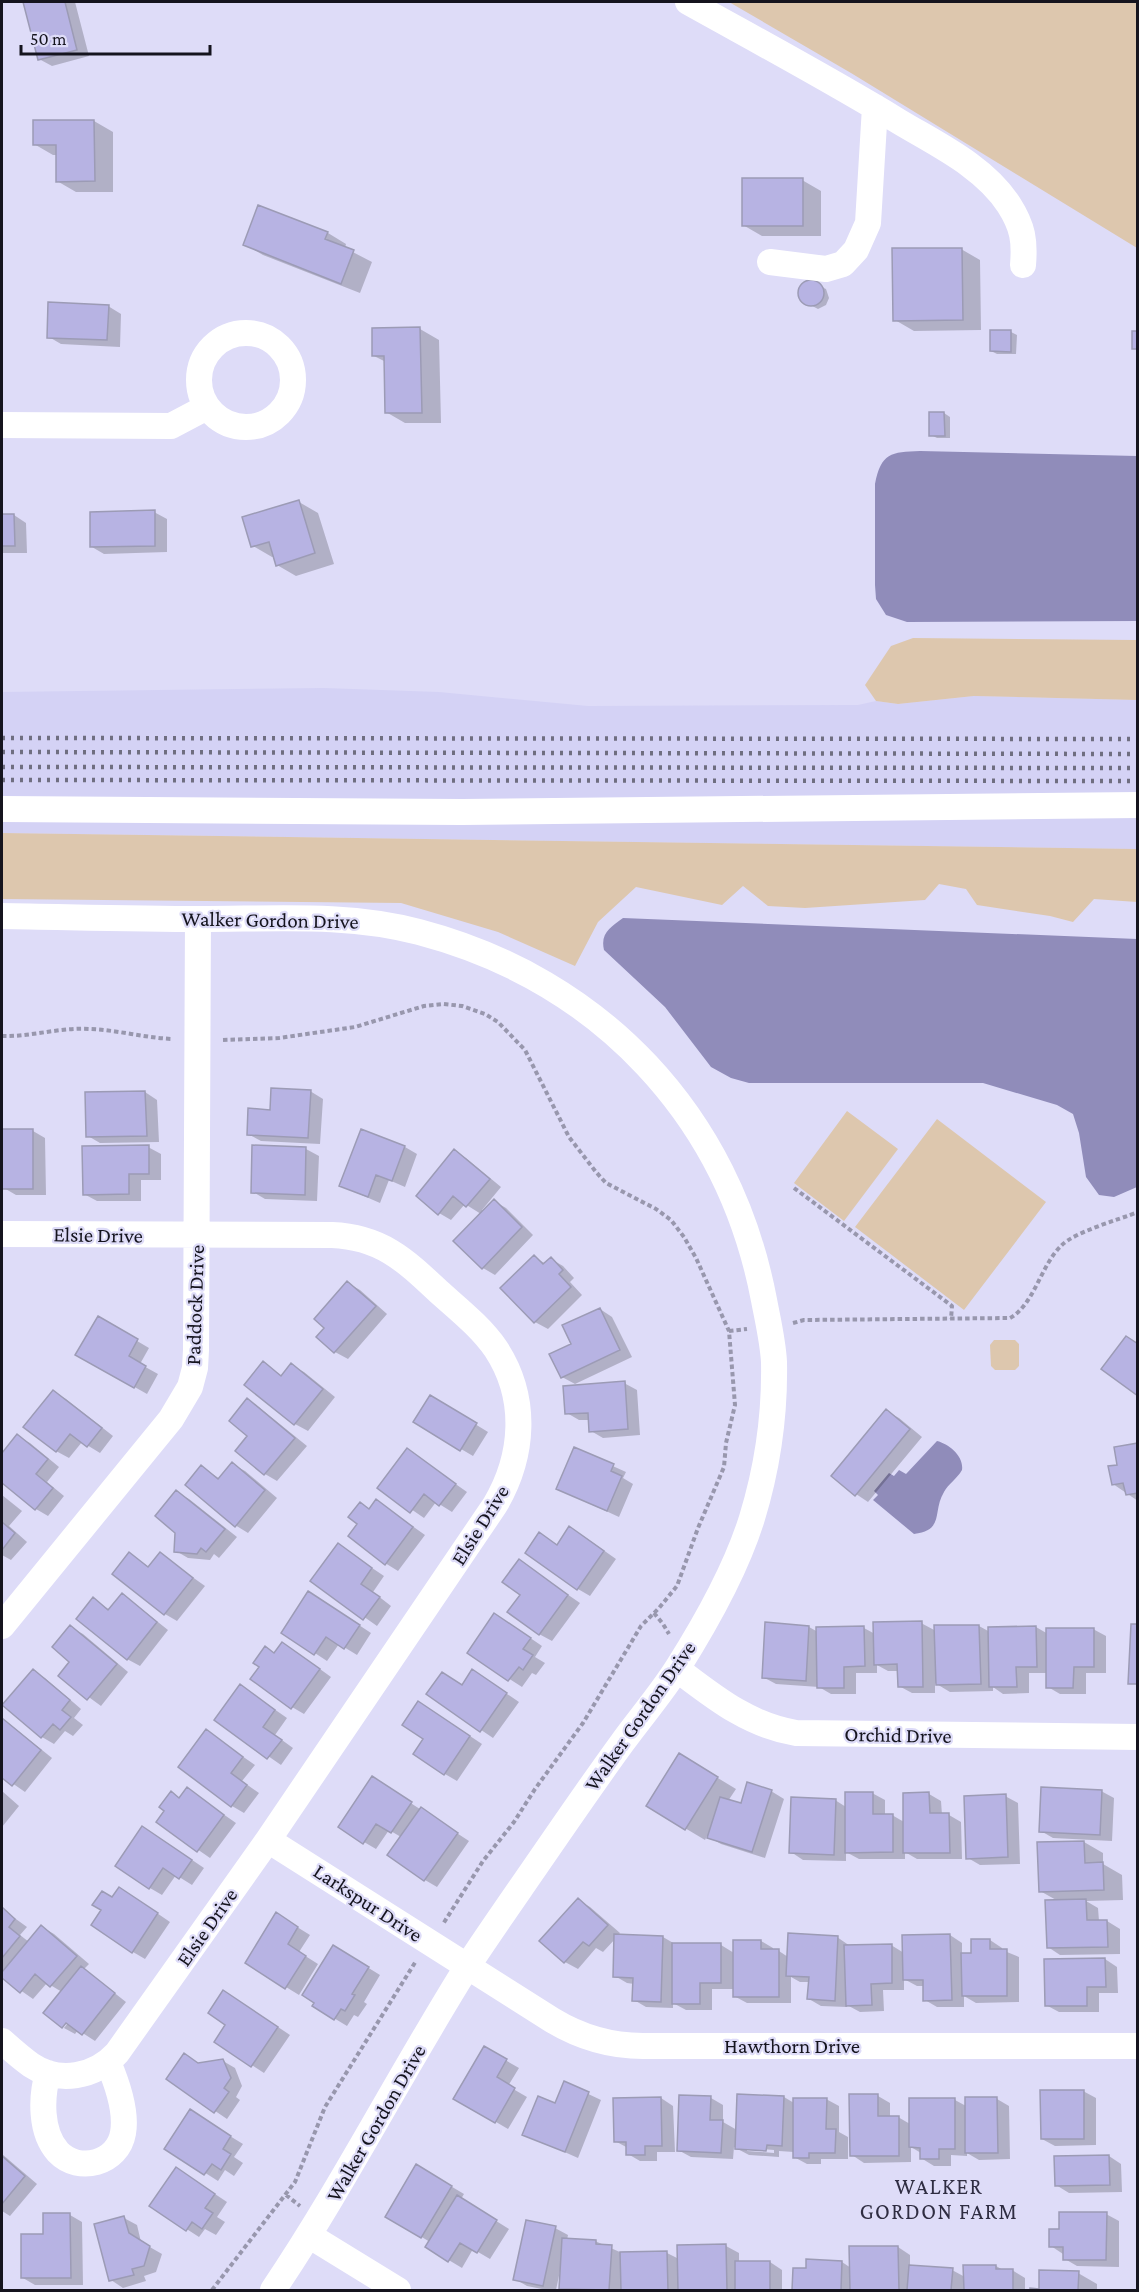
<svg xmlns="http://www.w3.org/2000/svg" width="1139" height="2292" font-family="'Crimson Pro',serif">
	<rect width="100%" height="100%" fill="#dedcf8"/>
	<path fill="#d4d2f5" d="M324 688 439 692 588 706 858 705 876 701 898 704 974 696 1137 700V849L2 833V692Z"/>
	<path fill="#ddc7ae" d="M729 2H1137V248L851 73Z
		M913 638 1137 640V700L974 696 898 704 876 701 865 685 891 646Z
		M2 833 1137 849V902L1094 899 1073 922 1050 916 977 905 966 889 939 884 925 900 805 908 768 906 743 886 722 905 636 887 598 922 575 966 498 932 401 903 2 899Z
		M847 1111 898 1149 844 1221 794 1183Z
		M937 1119 1046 1202 964 1310 855 1227Z
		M994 1340H1015L1019 1344V1366L1015 1370H995L991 1366 990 1345Z"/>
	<path fill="#908cba" d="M920 451 1137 456V621L907 622 886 615 876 599 875 585V484C881 453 891 452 920 451Z
		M623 918 1137 939V1187L1114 1197 1099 1195 1086 1177 1079 1133 1073 1114 1057 1105 983 1083H749L731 1078 711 1067 665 1007 604 950C600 933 611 927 623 918Z
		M937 1441C949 1444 964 1456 962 1470 957 1479 948 1484 944 1492 932 1512 945 1530 914 1534L873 1500 878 1495 874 1491 889 1473 894 1476 899 1470 906 1474Z"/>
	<path fill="#0003" fill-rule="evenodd" d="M30 2H75L89 56 52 66 39 59 25 3Z
		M94 121 113 132V192H76L57 181V155H53L34 144Z
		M802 180 821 191V236H762L743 225Z
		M259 207 328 233 346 244 345 248 372 262 360 293 263 255 244 244Z
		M961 249 980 260 981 330 914 331 895 320Z
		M811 282 826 289 829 298 826 305 818 309 803 301 800 293 803 285Z
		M108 306 121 314 120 347 61 344 49 337Z
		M420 329 439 340 441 423H405L386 412V362L374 356 373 330Z
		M1011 332 1017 335 1016 354H997L991 351Z
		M944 413 950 417V438H937L931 435Z
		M299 502 318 513 334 564 296 576 277 565 275 556 272 557 253 546Z
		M154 512 167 519V552L104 554 92 547Z
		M14 515 26 523 27 553H2V516Z
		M310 1091 323 1099 320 1144 261 1141 248 1134 271 1111Z
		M145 1092 157 1100 159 1142 100 1143 88 1136Z
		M33 1131 45 1138 46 1195H16L4 1188 2 1135Z
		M362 1131 405 1147 417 1154 405 1187 389 1180 380 1203 341 1186Z
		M148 1147 161 1154V1180H141V1201H97L84 1194Z
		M254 1147 306 1149 319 1156 317 1201 265 1199 253 1192Z
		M454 1151 466 1158 501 1187 482 1210 484 1212 494 1201 506 1208 533 1235 495 1275 483 1268 481 1214 465 1204 451 1220 439 1213Z
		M534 1257 546 1264 551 1259 563 1266 574 1278 570 1282 582 1295 548 1329 535 1322Z
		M348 1283 360 1290 387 1314 348 1359 335 1352 318 1337 326 1328Z
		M600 1309 612 1317 632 1357 575 1384 562 1377 573 1344Z
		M98 1318 149 1348 140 1364 158 1374 147 1394 78 1355Z
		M263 1363 282 1376 291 1365 304 1372 335 1397 308 1431 295 1424 246 1384Z
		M624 1383 637 1390 640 1435 603 1438 591 1431 590 1420H579L567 1413Z
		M53 1392 66 1399 113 1436 100 1453 82 1442 69 1458 56 1451Z
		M431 1397 488 1432 473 1456 415 1422Z
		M248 1400 260 1408 307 1446 277 1481 265 1474 249 1436Z
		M886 1411 899 1418 922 1437 868 1502 856 1494Z
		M17 1436 30 1443 59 1467 47 1482 64 1496 48 1516 36 1509 2 1481V1456Z
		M1138 1444V1501L1113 1484Z
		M575 1449 626 1472 623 1478 633 1484 619 1517 558 1489Z
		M407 1450 467 1492 452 1512 436 1502 424 1518 379 1487Z
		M232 1464 245 1471 277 1498 248 1533 235 1525 202 1467 220 1479Z
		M176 1492 189 1499 237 1537 219 1558 214 1554 210 1560 188 1558 176 1551Z
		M2 1495 22 1511 9 1526 27 1542 11 1560 2 1555Z
		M377 1501 425 1535 398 1571 385 1563 359 1524Z
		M540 1534 558 1545 582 1535 616 1559 590 1596 578 1589Z
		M338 1545 384 1576 373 1592 391 1606 377 1626 312 1580Z
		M129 1554 149 1567 160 1554 205 1586 177 1621 165 1614Z
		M519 1561 580 1603 552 1641 539 1634Z
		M122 1595 134 1603 168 1630 140 1666 127 1659 93 1599 110 1610Z
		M321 1600 371 1633 357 1655 339 1644 327 1661 283 1632Z
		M507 1622 542 1646 535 1657 545 1663 536 1675 532 1673 522 1687 469 1653Z
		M921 1623 936 1631 979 1626 990 1632V1628L1036 1627 1048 1634 1093 1629 1106 1636V1673H1086V1694H1060L1048 1687V1673H1029V1693L1003 1694 993 1687V1691L950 1692 935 1683V1693H912L899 1686V1671H888L877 1665V1673H856V1694H831L819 1687 776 1684 763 1677 809 1627 818 1632 864 1628 875 1634Z
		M70 1627 83 1634 128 1672 101 1706 60 1676 71 1662Z
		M295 1651 331 1677 304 1714 292 1707 261 1666 275 1654Z
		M33 1671 45 1678 81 1709 74 1718 83 1725 73 1736 65 1731 54 1744 42 1737Z
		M485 1679 519 1702 493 1738 428 1694Z
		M241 1686 287 1718 275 1735 293 1748 281 1765 216 1720Z
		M431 1710 482 1744 457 1781 445 1774 425 1738Z
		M2 1718 52 1758 25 1792 2 1776Z
		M206 1731 255 1765 242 1781 259 1793 244 1813 232 1806Z
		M698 1766 736 1789 728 1801 742 1805 771 1791 784 1799 765 1858 721 1844 707 1836 705 1840 648 1806Z
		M383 1785 469 1841 437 1887 425 1880 401 1837 389 1830 376 1849 364 1842Z
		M187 1789 236 1823 210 1858 158 1822 166 1811 171 1793 181 1799Z
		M2 1791 19 1806 2 1827Z
		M1101 1791 1114 1798 1112 1841 1053 1838 1041 1831Z
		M872 1793 885 1800V1815H892L904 1822 929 1794 941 1801 942 1815H949L961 1822 962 1859H917L905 1852V1859H859L846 1852V1861L803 1860 791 1852 835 1800 846 1807Z
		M1005 1796 1018 1803 1020 1864 980 1865 968 1858Z
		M155 1835 204 1868 192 1885 176 1875 162 1895 150 1888Z
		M1084 1842 1103 1853V1864L1122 1875 1123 1900 1086 1901 1098 1908 1099 1921H1107L1120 1929V1954L1060 1955 1048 1947 1058 1901 1040 1891Z
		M132 1896 170 1922 145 1959 133 1952 112 1899Z
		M578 1900 590 1907 620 1933 617 1936 663 1937 675 1944 721 1945 734 1953 761 1941 773 1948V1951H779L788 1957 837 1937 850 1946 891 1945 904 1953 950 1935 962 1943V1954H973L990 1940 1002 1948V1950L1019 1957V2002L976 2003 964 1996V2007H937L925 2000 924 1986H917L904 1979V1990H883L884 2011 860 2012 847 2005V2007L821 2006 809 1999 810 1982H800L791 1977V2003H747L734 1996V1989H712V2010H686L673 2003V2008L646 2007 634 2000V1984L627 1983 615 1976 616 1938 603 1952 596 1948 578 1969 565 1962 542 1941Z
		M2 1909 27 1927 20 1935 29 1942 42 1927 54 1934 89 1964 84 1969 126 2002 95 2041 78 2030 75 2034 64 2028 72 2018 62 1992 47 1983 33 1999 3 1978 2 1980Z
		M289 1922 310 1935 299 1952 318 1964 299 1995 247 1963Z
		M346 1954 380 1975 364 2002 367 2004 358 2017 354 2015 347 2026 314 2006Z
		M1105 1959 1117 1967 1118 1993H1099V2012H1059L1046 2005Z
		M236 1999 290 2035 264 2073 216 2042 227 2025Z
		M484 2048 519 2068 508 2086 527 2097 508 2129 455 2098Z
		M223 2061 235 2068 242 2086 236 2097 240 2100 227 2119 168 2079 200 2064Z
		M565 2083 601 2100 578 2158 524 2134 556 2105Z
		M1083 2091 1096 2098V2145L1055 2146 1042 2139Z
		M878 2096 890 2103V2117H898L910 2124 955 2100 966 2106 997 2099 1009 2106 1010 2159 979 2160 967 2153V2156L951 2155V2166H934L921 2158V2153L911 2147V2162L864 2163 852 2155Z
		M784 2097 794 2103 826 2099 839 2106V2132L848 2137V2159H821V2164H807L794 2157V2152L779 2151V2157L749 2155 734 2147 733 2159 691 2157 678 2150 711 2098 723 2105V2122L737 2130ZM747 2148 774 2150V2153L747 2151Z
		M661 2098 673 2106 675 2152H657V2161H640L628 2154V2148L615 2141Z
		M202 2119 243 2144 234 2157 243 2163 234 2176 225 2170 218 2181 166 2148Z
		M2 2154 37 2184 10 2216 2 2211Z
		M1109 2156 1121 2164 1122 2192 1069 2193 1056 2185Z
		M417 2166 464 2194 461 2199 509 2229 490 2259 473 2249 462 2268 427 2247 430 2242 387 2216Z
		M188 2176 227 2202 217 2217 225 2222 216 2235 205 2229 199 2237 151 2206Z
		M1106 2214 1119 2221V2267L1077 2266 1065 2259 1063 2254 1051 2246Z
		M70 2215 82 2222 83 2285H35L23 2278 45 2236Z
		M124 2218 137 2225 141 2242 162 2254 156 2272 144 2276 146 2281 123 2288 111 2280Z
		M555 2228 568 2235 567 2240 595 2241 622 2253H667L679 2259V2246H726L739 2253V2263L770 2262 782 2270V2290H564L561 2288 562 2272 560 2271 556 2290H547L527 2286 515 2279Z
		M898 2247 910 2255V2267L952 2270 965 2277 996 2266 1003 2270H1012L1025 2278V2290H793L794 2269 807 2270 842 2262 851 2268Z
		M1041 2271 1078 2273 1097 2284V2290H1031H1040Z"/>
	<path fill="#b7b3e3" stroke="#9c9bb5" stroke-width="1.5" d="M23 2H65L77 50 38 60Z
		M33 120H94L95 181 56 182V145H33Z
		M742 178H803V226H742Z
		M258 205 328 232 325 239 354 250 341 284 243 245Z
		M892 248H962L963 320 893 321Z
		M798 293a13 13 0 1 1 26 0a13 13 0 1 1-26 0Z
		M48 302 109 305 107 340 47 338Z
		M420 327 422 413H385L384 356H372V328Z
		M990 330H1011V352L990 351Z
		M1132 331H1138V349H1132Z
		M929 412H944L945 436H929Z
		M299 500 315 553 276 566 269 542 251 547 242 517Z
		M155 510V546L90 547V512Z
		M2 514H14L15 546H2Z
		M271 1088 311 1090 308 1138 247 1135 248 1108 270 1110Z
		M145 1091 147 1136 86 1137 85 1092Z
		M2 1129H33V1189H2Z
		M361 1129 405 1146 392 1181 376 1175 368 1197 339 1186Z
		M149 1145V1174H129V1194L83 1195 82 1146Z
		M252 1145 306 1147 305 1195 251 1193Z
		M454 1149 490 1179 466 1207 453 1196 438 1215 416 1196Z
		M494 1199 522 1227 482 1269 453 1241Z
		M534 1255 543 1264 551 1257 563 1270 559 1274 571 1287 534 1323 500 1288Z
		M347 1281 376 1306 334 1353 316 1337 324 1328 314 1319Z
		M600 1308 620 1350 561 1378 549 1354 571 1344 562 1325Z
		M98 1316 138 1339 129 1356 146 1366 134 1388 75 1355Z
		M1126 1336 1138 1344V1396L1101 1369Z
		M263 1361 281 1376 291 1363 323 1389 294 1425 244 1385Z
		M625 1381 628 1429 589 1432 588 1413 565 1414 563 1386Z
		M53 1390 102 1428 87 1447 70 1434 56 1452 23 1427Z
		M430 1395 477 1423 460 1451 413 1422Z
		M247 1398 295 1438 264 1475 235 1451 247 1436 229 1421Z
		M886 1409 910 1429 855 1496 831 1476Z
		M17 1434 48 1459 36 1474 53 1488 35 1510 2 1483V1453Z
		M1138 1443V1493L1126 1495 1123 1483 1112 1485 1108 1466 1117 1465 1114 1447Z
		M574 1447 614 1464 611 1471 622 1476 607 1511 556 1489Z
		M407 1448 456 1484 439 1506 424 1494 410 1513 377 1488Z
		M232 1462 265 1490 235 1527 185 1485 201 1465 218 1479Z
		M176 1490 225 1529 206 1552 201 1548 197 1554 174 1552 175 1533 155 1516Z
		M376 1499 413 1527 385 1565 348 1536 357 1524 348 1517 360 1502 369 1509Z
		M2 1522 15 1533 2 1550Z
		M569 1526 604 1551 577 1590 525 1553 539 1532 557 1545Z
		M338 1543 372 1568 361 1584 380 1597 363 1620 310 1581Z
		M129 1552 148 1567 160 1552 193 1578 164 1615 112 1574Z
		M519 1559 568 1595 539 1635 507 1612 520 1595 502 1582Z
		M308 1591 360 1625 344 1649 326 1637 314 1655 281 1633Z
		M122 1593 157 1622 127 1660 76 1619 93 1597 108 1610Z
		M494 1613 531 1638 523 1649 533 1655 523 1670 519 1667 508 1681 467 1653Z
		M922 1621 923 1687H898L897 1664 874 1665 873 1622Z
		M765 1622 809 1626 806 1681 762 1678Z
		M1131 1624H1138V1684H1128Z
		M70 1625 117 1664 87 1700 58 1676 69 1662 52 1647Z
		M934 1625H979L981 1684 936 1685Z
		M864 1626 865 1666 844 1667V1688H817L816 1627Z
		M1036 1626 1037 1667H1016L1017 1687H989L988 1627Z
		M1046 1628H1094V1667H1074L1073 1688H1046Z
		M282 1642 320 1669 291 1709 250 1679 259 1667 253 1663 265 1646 274 1653Z
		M33 1669 70 1700 62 1710 71 1717 60 1730 53 1724 41 1738 2 1705Z
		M472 1669 507 1693 480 1732 426 1694 442 1672 462 1685Z
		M240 1684 275 1710 263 1727 282 1740 267 1759 214 1720Z
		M418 1701 470 1736 444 1775 413 1754 423 1739 402 1725Z
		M2 1718 41 1750 12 1786 2 1778Z
		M206 1729 243 1757 231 1773 247 1785 231 1807 178 1767Z
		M679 1753 718 1777 685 1830 646 1806Z
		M372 1776 412 1802 391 1833 376 1824 363 1844 338 1827Z
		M747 1782 772 1790 752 1852 707 1838 720 1797 741 1803Z
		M187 1787 224 1815 197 1852 156 1822 164 1811 159 1807 171 1791 179 1798Z
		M1041 1787 1102 1790 1100 1835 1039 1832Z
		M845 1792H873V1814H893V1852L845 1853Z
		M929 1792 930 1813H949L950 1853H903V1793Z
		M1006 1794 1008 1857 966 1859 964 1796Z
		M791 1797 836 1799 834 1855 789 1853Z
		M421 1807 458 1833 424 1881 387 1855Z
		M142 1826 192 1860 179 1879 163 1868 149 1889 115 1866Z
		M1084 1841 1085 1863 1103 1862 1104 1890 1039 1892 1037 1842Z
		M119 1887 158 1913 132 1953 91 1925 101 1910 92 1905 102 1891 112 1897Z
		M578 1898 608 1925 589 1946 583 1942 564 1963 539 1941Z
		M1086 1899 1087 1920H1107L1108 1947 1047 1948 1045 1900Z
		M2 1907 15 1919 9 1927 20 1936 2 1958Z
		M276 1912 298 1927 288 1944 306 1956 285 1989 245 1963Z
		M41 1925 77 1956 50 1987 35 1974 20 1993 2 1978V1972Z
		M788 1933 838 1936 835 2001 807 1999 809 1977 786 1976Z
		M614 1934 663 1936 661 2002 632 2001 633 1978 613 1977Z
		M950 1934 952 2000 923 2001V1980H903L902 1935Z
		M971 1939H990V1949H1007V1996H962L961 1953H971Z
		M733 1940H761V1949H779V1997H733Z
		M672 1943H721V1983H700V2004H672Z
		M892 1944V1983L871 1984 872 2005 846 2006 844 1945Z
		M333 1945 369 1967 352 1994 355 1995 345 2011 341 2009 334 2020 312 2006 314 2003 302 1995Z
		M1105 1958 1106 1987H1087V2006H1045L1044 1959Z
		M81 1966 115 1993 82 2035 66 2023 62 2028 43 2013Z
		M223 1990 278 2027 251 2067 214 2042 225 2025 208 2013Z
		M484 2046 507 2059 497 2077 515 2088 495 2123 453 2099Z
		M184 2053 198 2063 223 2059 231 2078 224 2088 229 2092 214 2113 166 2079Z
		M564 2081 589 2092 565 2152 522 2135 538 2096 555 2103Z
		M1040 2090H1084V2139H1041Z
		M737 2094 784 2096 782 2146 767 2145 766 2151 735 2149Z
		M849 2094H878V2116H899V2156H850Z
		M679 2095 711 2096 710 2120H723L721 2153 677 2151Z
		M661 2097 662 2146H645V2155H626V2142H614L613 2098Z
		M965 2097H997L998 2153H965Z
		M793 2098H827L826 2129H836L835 2153H809V2158H793Z
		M909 2098H955V2149H939V2159H920V2148L909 2147Z
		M190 2109 231 2136 223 2149 231 2154 221 2170 212 2164 204 2175 164 2149Z
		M1109 2155 1110 2185 1055 2186 1054 2156Z
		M2 2156 25 2176 2 2204Z
		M416 2164 452 2186 421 2238 385 2217Z
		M176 2167 215 2194 205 2208 213 2213 202 2229 192 2222 186 2231 149 2206Z
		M457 2195 497 2220 477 2253 460 2243 448 2262 425 2247Z
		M1059 2212H1107L1106 2260H1063V2247H1049V2229H1059Z
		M43 2213H70L71 2278H21V2234H43Z
		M124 2216 129 2233 150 2246 144 2266 132 2269 134 2275 109 2281 94 2224Z
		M526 2220 556 2226 543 2286 513 2280Z
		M562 2238 596 2240V2244L612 2245 609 2290 559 2289Z
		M726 2244 727 2290H678L677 2245Z
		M849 2246H898L899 2290H850Z
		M667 2251 668 2290H621L620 2252Z
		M806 2259 842 2261 841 2290H792L793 2268H806Z
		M735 2261H770V2290H735Z
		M909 2265 953 2268 951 2290H907Z
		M963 2265H996V2269H1013V2290H964Z
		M1039 2270 1079 2271 1078 2290H1030V2288L1039 2289Z"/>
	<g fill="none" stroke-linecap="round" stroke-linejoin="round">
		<path stroke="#9897ad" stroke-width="4" stroke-dasharray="4.5 3" stroke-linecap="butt" d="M2 1036C31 1037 60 1027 90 1029 118 1030 145 1038 173 1039
			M223 1040 279 1038 355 1027 424 1006 443 1004 462 1006 485 1014 498 1022 525 1050 569 1137 596 1172 606 1183 656 1209 671 1220 684 1237 696 1258 729 1331 735 1405 726 1443 724 1467 698 1528 677 1586 659 1608 641 1626 583 1723 535 1789 514 1822 483 1861 443 1924
			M794 1188 952 1306 951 1319
			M793 1323 804 1320 1010 1318C1034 1305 1041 1265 1061 1246 1074 1232 1118 1220 1138 1212
			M729 1331 747 1329
			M654 1613 663 1624 669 1634
			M286 2195 300 2206
			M212 2290 295 2182 325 2107 416 1961"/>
		<path stroke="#fff" stroke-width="26" d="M688 2C758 41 829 79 898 121 936 144 984 166 1009 205 1023 227 1025 241 1023 265
			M770 262 826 269 843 264 856 250 868 223 875 107
			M199 380a47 47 0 1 1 94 0a47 47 0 1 1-94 0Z
			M2 425 171 426 207 407
			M2 809 462 812 1138 805
			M2 916C68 917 134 919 201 919 274 919 348 913 419 932 601 980 729 1116 764 1300 768 1321 773 1342 774 1362 775 1413 767 1469 752 1518 736 1570 707 1621 678 1667 661 1694 640 1718 622 1743 587 1791 554 1840 520 1889 502 1915 484 1941 467 1967 400 2074 343 2186 273 2290
			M2 1234 332 1235C381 1237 405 1260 438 1291 458 1309 481 1327 496 1349 528 1398 524 1456 495 1505L268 1840 117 2053C95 2077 59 2084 31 2065 21 2058 11 2049 2 2041
			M2 1626 171 1419 190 1387 195 1368 196 1350 198 919
			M677 1669C714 1697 748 1725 796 1733L1138 1737
			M268 1840 552 2020C580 2037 611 2046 643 2046H1138
			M48 2073C41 2097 40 2132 58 2152 79 2174 118 2163 123 2133 127 2111 117 2083 108 2062
			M310 2236 398 2290"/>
		<path stroke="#6f6e80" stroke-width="4.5" stroke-dasharray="3 6" stroke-linecap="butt" d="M2 738 1138 739
			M2 752 1138 754
			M2 767 1138 768
			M2 780 1138 781"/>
	</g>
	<g text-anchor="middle" stroke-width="4.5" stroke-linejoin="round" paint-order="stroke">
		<g font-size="21" fill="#15141e" stroke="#dedcf8">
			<text transform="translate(270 920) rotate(1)" y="7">Walker Gordon Drive</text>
			<text transform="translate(98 1235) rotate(1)" y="7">Elsie Drive</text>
			<text transform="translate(195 1305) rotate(-88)" y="7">Paddock Drive</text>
			<text transform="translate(480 1525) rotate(-58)" y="7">Elsie Drive</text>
			<text transform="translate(640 1716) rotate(-55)" y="7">Walker Gordon Drive</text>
			<text transform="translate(898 1735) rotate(1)" y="7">Orchid Drive</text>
			<text transform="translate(368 1903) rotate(33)" y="7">Larkspur Drive</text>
			<text transform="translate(207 1927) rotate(-55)" y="7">Elsie Drive</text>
			<text x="792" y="2053">Hawthorn Drive</text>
			<text transform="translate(376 2123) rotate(-60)" y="7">Walker Gordon Drive</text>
		</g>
		<g font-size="22" letter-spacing="1.5" fill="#2f2d42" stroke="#dedcf8">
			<text x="939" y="2194">WALKER<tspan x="939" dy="25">GORDON FARM</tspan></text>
		</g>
	</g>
	<rect width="1139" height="2292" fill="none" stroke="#15141e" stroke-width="6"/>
	<path d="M21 45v9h189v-9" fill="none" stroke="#15141e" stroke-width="3"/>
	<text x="30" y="45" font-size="18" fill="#15141e" stroke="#dedcf8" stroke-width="4.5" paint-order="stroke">50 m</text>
</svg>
